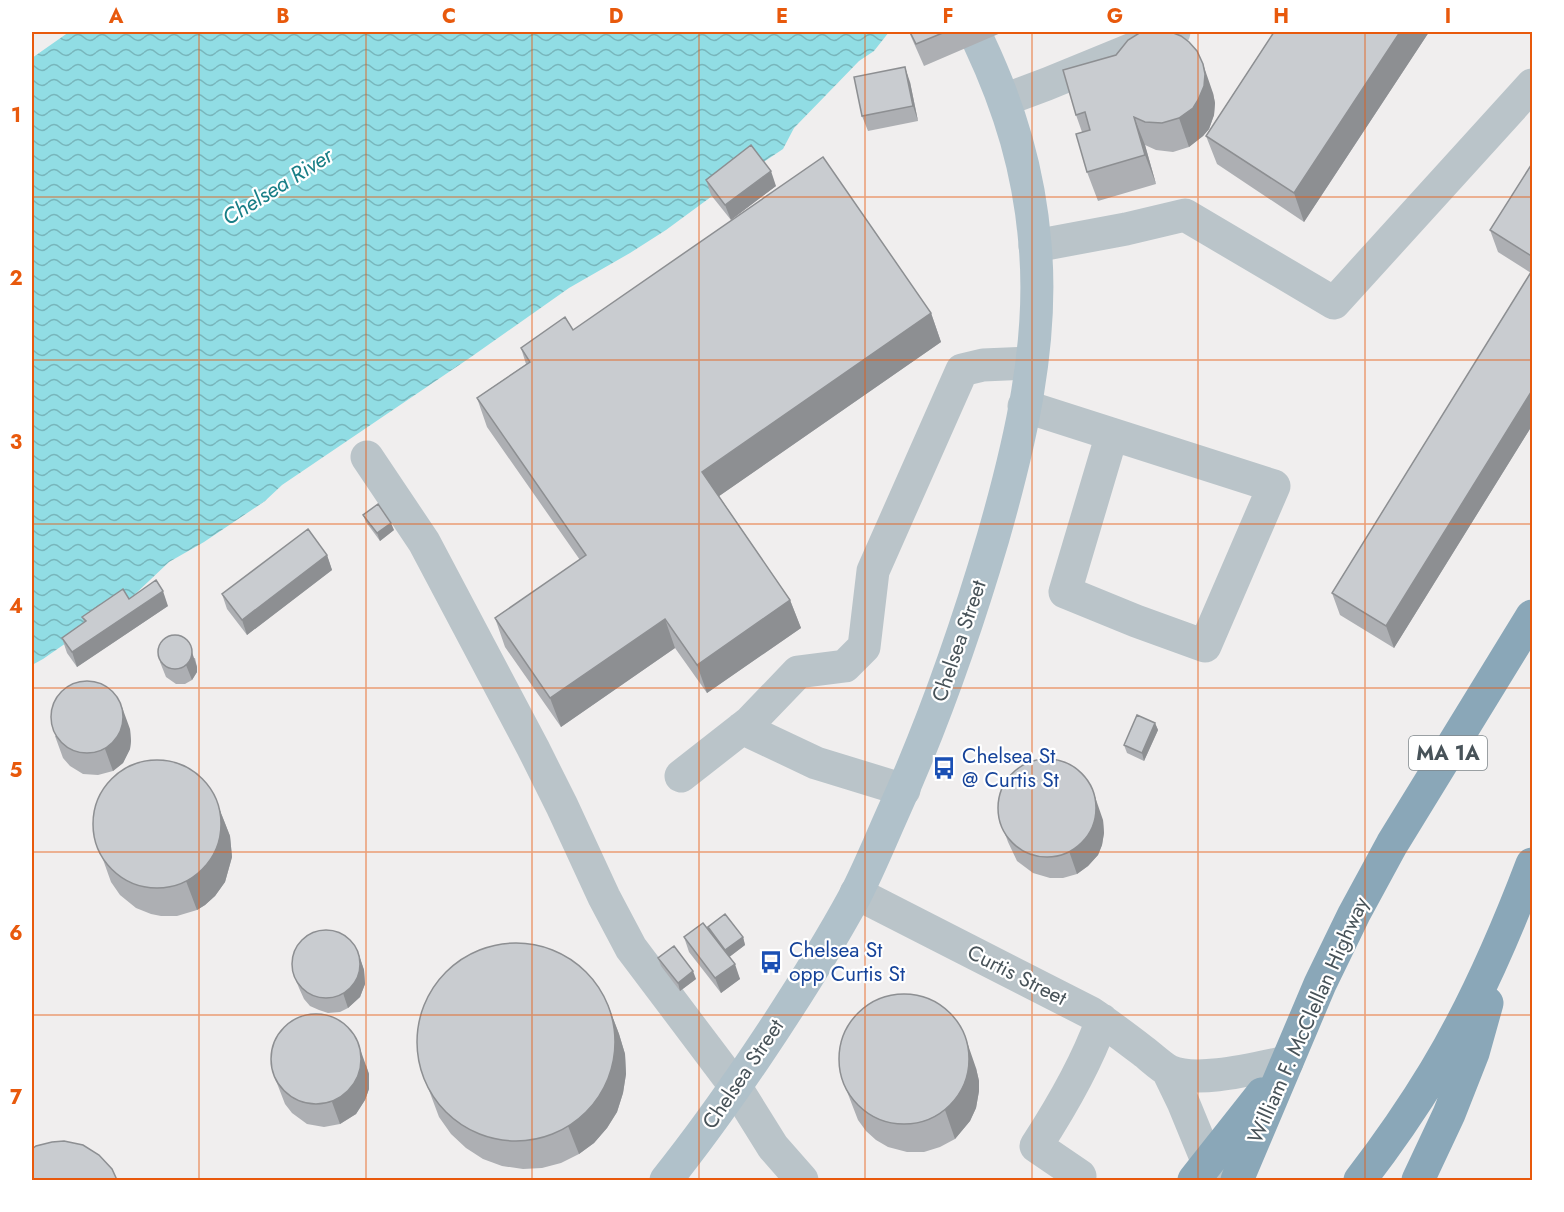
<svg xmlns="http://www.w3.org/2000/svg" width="1564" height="1212" font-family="Jost,sans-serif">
	<defs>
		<pattern id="water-waves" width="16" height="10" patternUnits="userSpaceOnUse" patternTransform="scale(1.5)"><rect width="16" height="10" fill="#91dde4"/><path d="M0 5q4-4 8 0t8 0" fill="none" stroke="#78b6bc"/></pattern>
	</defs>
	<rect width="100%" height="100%" fill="#f0eeee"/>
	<path fill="url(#water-waves)" d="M69 32H889L874 51 859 61 794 128 783 149 759 165 738 177 666 230 630 253 569 288 471 357 282 485 265 501 204 542 169 562 131 598 43 659 32 665V58Z"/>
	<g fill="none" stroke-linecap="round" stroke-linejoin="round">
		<path stroke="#7bc597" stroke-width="4" stroke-dasharray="4.5 3" stroke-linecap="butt" d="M32 33 33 32"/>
		<path stroke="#bac4c9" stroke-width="33" d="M1004 100 1047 84 1174 32
			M1035 246 1126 229 1185 215 1334 303 1532 85
			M1024 406 1274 486 1205 646 1136 621 1065 592 1112 434
			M367 457 424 542 533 748 562 806 604 897 631 948 735 1086 773 1147 802 1180
			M742 728 816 763 904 790
			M681 776 750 722 798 672 845 666 864 647 873 571 962 370 983 365 1031 363
			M856 893 1091 1013C1109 1025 1126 1038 1143 1051 1151 1057 1160 1066 1169 1071 1197 1084 1257 1068 1287 1062
			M1168 1071 1183 1102 1215 1180
			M1075 1180 1080 1176 1036 1146C1062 1106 1086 1065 1102 1020"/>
		<path stroke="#b0c1ca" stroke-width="33" d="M666 1180C698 1140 728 1098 757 1055 792 1003 825 951 855 896 868 871 879 844 891 817 932 727 965 633 993 538 1020 444 1044 343 1035 244 1029 171 1010 108 979 42"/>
		<path stroke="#8aa7b8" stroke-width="33" d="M1194 1180 1262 1094
			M1237 1180 1320 984 1354 914 1392 844 1532 616
			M1360 1180C1387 1145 1412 1109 1435 1071 1475 1005 1505 935 1532 864
			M1418 1180 1449 1114 1473 1053 1487 1003"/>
	</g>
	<path fill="#adafb3" d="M909 32H1003L924 66Z
		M1274 32H1429L1304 222 1217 164 1206 136Z
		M1116 55 1213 93 1215 103 1214 115 1209 129 1203 136 1189 147 1173 152 1156 150 1145 145 1156 184 1098 201 1087 172 1082 132 1076 115Z
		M910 82 918 121 868 131 862 116Z
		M1533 162V424L1394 648 1340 615 1332 593 1531 273 1498 252 1490 230Z
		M706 180 776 186 731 220 711 195Z
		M931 313 941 342 719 496 790 600 801 628 707 693 675 648 561 727 505 647 495 618 580 560 487 427 477 398 526 364 521 348 573 330Z
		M363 515 394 530 380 541 366 522Z
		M327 555 332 570 247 635 227 609 222 594Z
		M129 599 168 606 77 667 67 653 62 638 84 622 82 617Z
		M195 658 197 667V672L192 680 185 684H176L166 677 160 662Z
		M1155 723 1158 730 1144 761 1127 753 1124 745Z
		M130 729 131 741 130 749 123 763 113 771 98 775 83 774 70 766 63 758 55 736Z
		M219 808 230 836 232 857 225 882 215 896 205 905 197 910 177 916H161L151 914 136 908 120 895 111 882 95 837Z
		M1000 820H1103L1104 833 1102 845 1098 855 1088 866 1077 874 1063 878H1050L1033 873 1017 861 1008 842Z
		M708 927 743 937 745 945 729 957 740 979 721 993 689 952 684 937 709 930Z
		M359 955 364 970 365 984 360 997 348 1008 340 1012 328 1013 319 1010 310 1006 304 999 299 988 293 973Z
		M658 958 696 979 680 991 661 966Z
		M608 1005 619 1034 625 1054 626 1074 623 1093 617 1112 607 1128 594 1143 579 1154 561 1163 542 1168 523 1169 502 1166 483 1159 466 1148 451 1134 439 1117 421 1069Z
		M366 1065 369 1074V1089L365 1100 356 1114 340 1124 324 1127 307 1124 292 1113 285 1104 273 1073Z
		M976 1068 979 1081V1091L976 1108 970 1121 955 1139 940 1147 924 1152H907L888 1147 876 1140 866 1131 858 1120 841 1076Z"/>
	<path fill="#8d8f92" d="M1400 32H1429L1304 222 1294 193Z
		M1203 64 1213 93 1215 103 1214 115 1209 129 1203 136 1189 147 1179 118Z
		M905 67 910 82 918 121 913 106Z
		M1134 117 1145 145 1156 184 1145 155Z
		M771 171 776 186 731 220 725 205Z
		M931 313 941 342 712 501 702 472Z
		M1533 389V424L1394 648 1386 626Z
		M391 523 394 530 380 541 377 533Z
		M327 555 332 570 247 635 242 620Z
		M163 591 168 606 77 667 72 652Z
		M790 600 801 628 707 693 697 665Z
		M665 619 675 648 561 727 550 698Z
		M189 643 197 667V672L192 680 186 665Z
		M122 707 130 729 131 741 130 749 123 763 113 771 105 749Z
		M1155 723 1158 730 1144 761 1142 753Z
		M1092 788 1103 820 1104 833 1102 845 1098 855 1088 866 1077 874 1069 851Z
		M219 808 230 836 232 857 225 882 215 896 205 905 197 910 186 881Z
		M743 937 745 945 728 958 725 950Z
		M359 955 364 970 365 984 360 997 348 1008 343 993Z
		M735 964 740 979 721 993 715 978Z
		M693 971 696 979 680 991 678 983Z
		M608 1005 619 1034 625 1054 626 1074 623 1093 617 1112 607 1128 594 1143 579 1154 568 1126Z
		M966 1039 976 1068 979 1081V1091L976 1108 970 1121 955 1139 945 1110Z
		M358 1043 369 1074V1089L365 1100 356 1114 340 1124 332 1102Z"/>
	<path fill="#c9ccd0" stroke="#8d8f92" stroke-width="1.5" d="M910 32H945L916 44Z
		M1141 32H1171L1181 36 1189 42 1197 51 1203 64 1205 74 1204 86 1198 100 1193 108 1179 118 1162 123 1145 122 1134 117 1145 155 1087 172 1076 134 1090 130 1085 112 1076 115 1063 70 1116 55 1128 40Z
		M1274 32H1400L1294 193 1206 136Z
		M905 67 913 106 862 116 854 77Z
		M751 145 771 171 725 205 706 180Z
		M823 157 931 313 702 472 790 600 697 665 665 619 550 698 495 618 586 555 477 398 530 362 521 348 565 317 573 330Z
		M1533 162V257L1490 230Z
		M1533 269V389L1386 626 1332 593Z
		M378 504 391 523 377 533 363 515Z
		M308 529 327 555 242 620 222 594Z
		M156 580 163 591 72 652 62 638 86 621 82 617 123 589 129 599Z
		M158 652a17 17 0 1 1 34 0a17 17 0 1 1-34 0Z
		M51 717a36 36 0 1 1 72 0a36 36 0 1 1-72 0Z
		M1137 715 1155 723 1142 753 1124 745Z
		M998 808a49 49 0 1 1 98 0a49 49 0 1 1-98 0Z
		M93 824a64 64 0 1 1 128 0a64 64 0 1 1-128 0Z
		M725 914 743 937 725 950 708 927Z
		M703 923 735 964 715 978 684 937Z
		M292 964a34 34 0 1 1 68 0a34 34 0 1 1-68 0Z
		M417 1042a99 99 0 1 1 198 0a99 99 0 1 1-198 0Z
		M674 946 693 971 678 983 658 958Z
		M839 1059a65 65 0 1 1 130 0a65 65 0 1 1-130 0Z
		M271 1059a45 45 0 1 1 90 0a45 45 0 1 1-90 0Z
		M64 1141 83 1145 99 1155 112 1169 117 1180H32V1149L36 1146 52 1142Z"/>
	<path fill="none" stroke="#e8590c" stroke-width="1.5" stroke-opacity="0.55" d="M199 32V1180M366 32V1180M532 32V1180M699 32V1180M865 32V1180M1032 32V1180M1198 32V1180M1365 32V1180M32 197H1532M32 360H1532M32 524H1532M32 688H1532M32 852H1532M32 1015H1532"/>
	<defs>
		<g id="bus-bare" transform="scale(1.8)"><path d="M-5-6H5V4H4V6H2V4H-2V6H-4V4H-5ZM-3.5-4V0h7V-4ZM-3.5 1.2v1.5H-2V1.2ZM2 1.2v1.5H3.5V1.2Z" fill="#1a4fb4" stroke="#fff" stroke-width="2.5" paint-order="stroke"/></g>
	</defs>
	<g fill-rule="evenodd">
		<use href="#bus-bare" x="944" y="768"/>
		<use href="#bus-bare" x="771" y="962"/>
	</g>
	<g text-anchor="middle" stroke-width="4.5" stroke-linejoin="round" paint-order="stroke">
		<rect fill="#fff" stroke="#7f878b" stroke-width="1.5" x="1409" y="736" width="78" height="34" rx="4.5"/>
		<g font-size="20" font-weight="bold" fill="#485359">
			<text x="1448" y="760">MA 1A</text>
		</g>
		<g font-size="21" fill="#485359" stroke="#fff">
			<text transform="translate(959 641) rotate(-71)" y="7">Chelsea Street</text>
			<text transform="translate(1017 975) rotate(27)" y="7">Curtis Street</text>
			<text transform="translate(1308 1020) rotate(-66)" y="7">William F. McClellan Highway</text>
			<text transform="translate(743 1074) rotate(-56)" y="7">Chelsea Street</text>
		</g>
		<g font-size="21" fill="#164399" stroke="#fff" text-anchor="start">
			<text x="962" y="763">Chelsea St<tspan x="962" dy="24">@ Curtis St</tspan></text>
			<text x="789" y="957">Chelsea St<tspan x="789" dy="24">opp Curtis St</tspan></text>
		</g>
		<g font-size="22" font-style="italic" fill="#187e86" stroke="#fff">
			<text transform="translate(277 186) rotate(-32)" y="8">Chelsea River</text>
		</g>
	</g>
	<rect width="1564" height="1212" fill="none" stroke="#ffffff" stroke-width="66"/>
	<rect x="33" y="33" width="1498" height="1146" fill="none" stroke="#e8590c" stroke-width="2"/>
	<g font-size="20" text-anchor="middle" font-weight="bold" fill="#e8590c">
		<text x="116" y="23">A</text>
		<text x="283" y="23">B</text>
		<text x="449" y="23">C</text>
		<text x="616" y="23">D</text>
		<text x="782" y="23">E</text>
		<text x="948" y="23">F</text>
		<text x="1115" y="23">G</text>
		<text x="1281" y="23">H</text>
		<text x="1448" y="23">I</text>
		<text x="16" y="122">1</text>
		<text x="16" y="285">2</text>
		<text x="16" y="449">3</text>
		<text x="16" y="613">4</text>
		<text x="16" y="777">5</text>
		<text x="16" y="940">6</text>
		<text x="16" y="1104">7</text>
	</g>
</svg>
